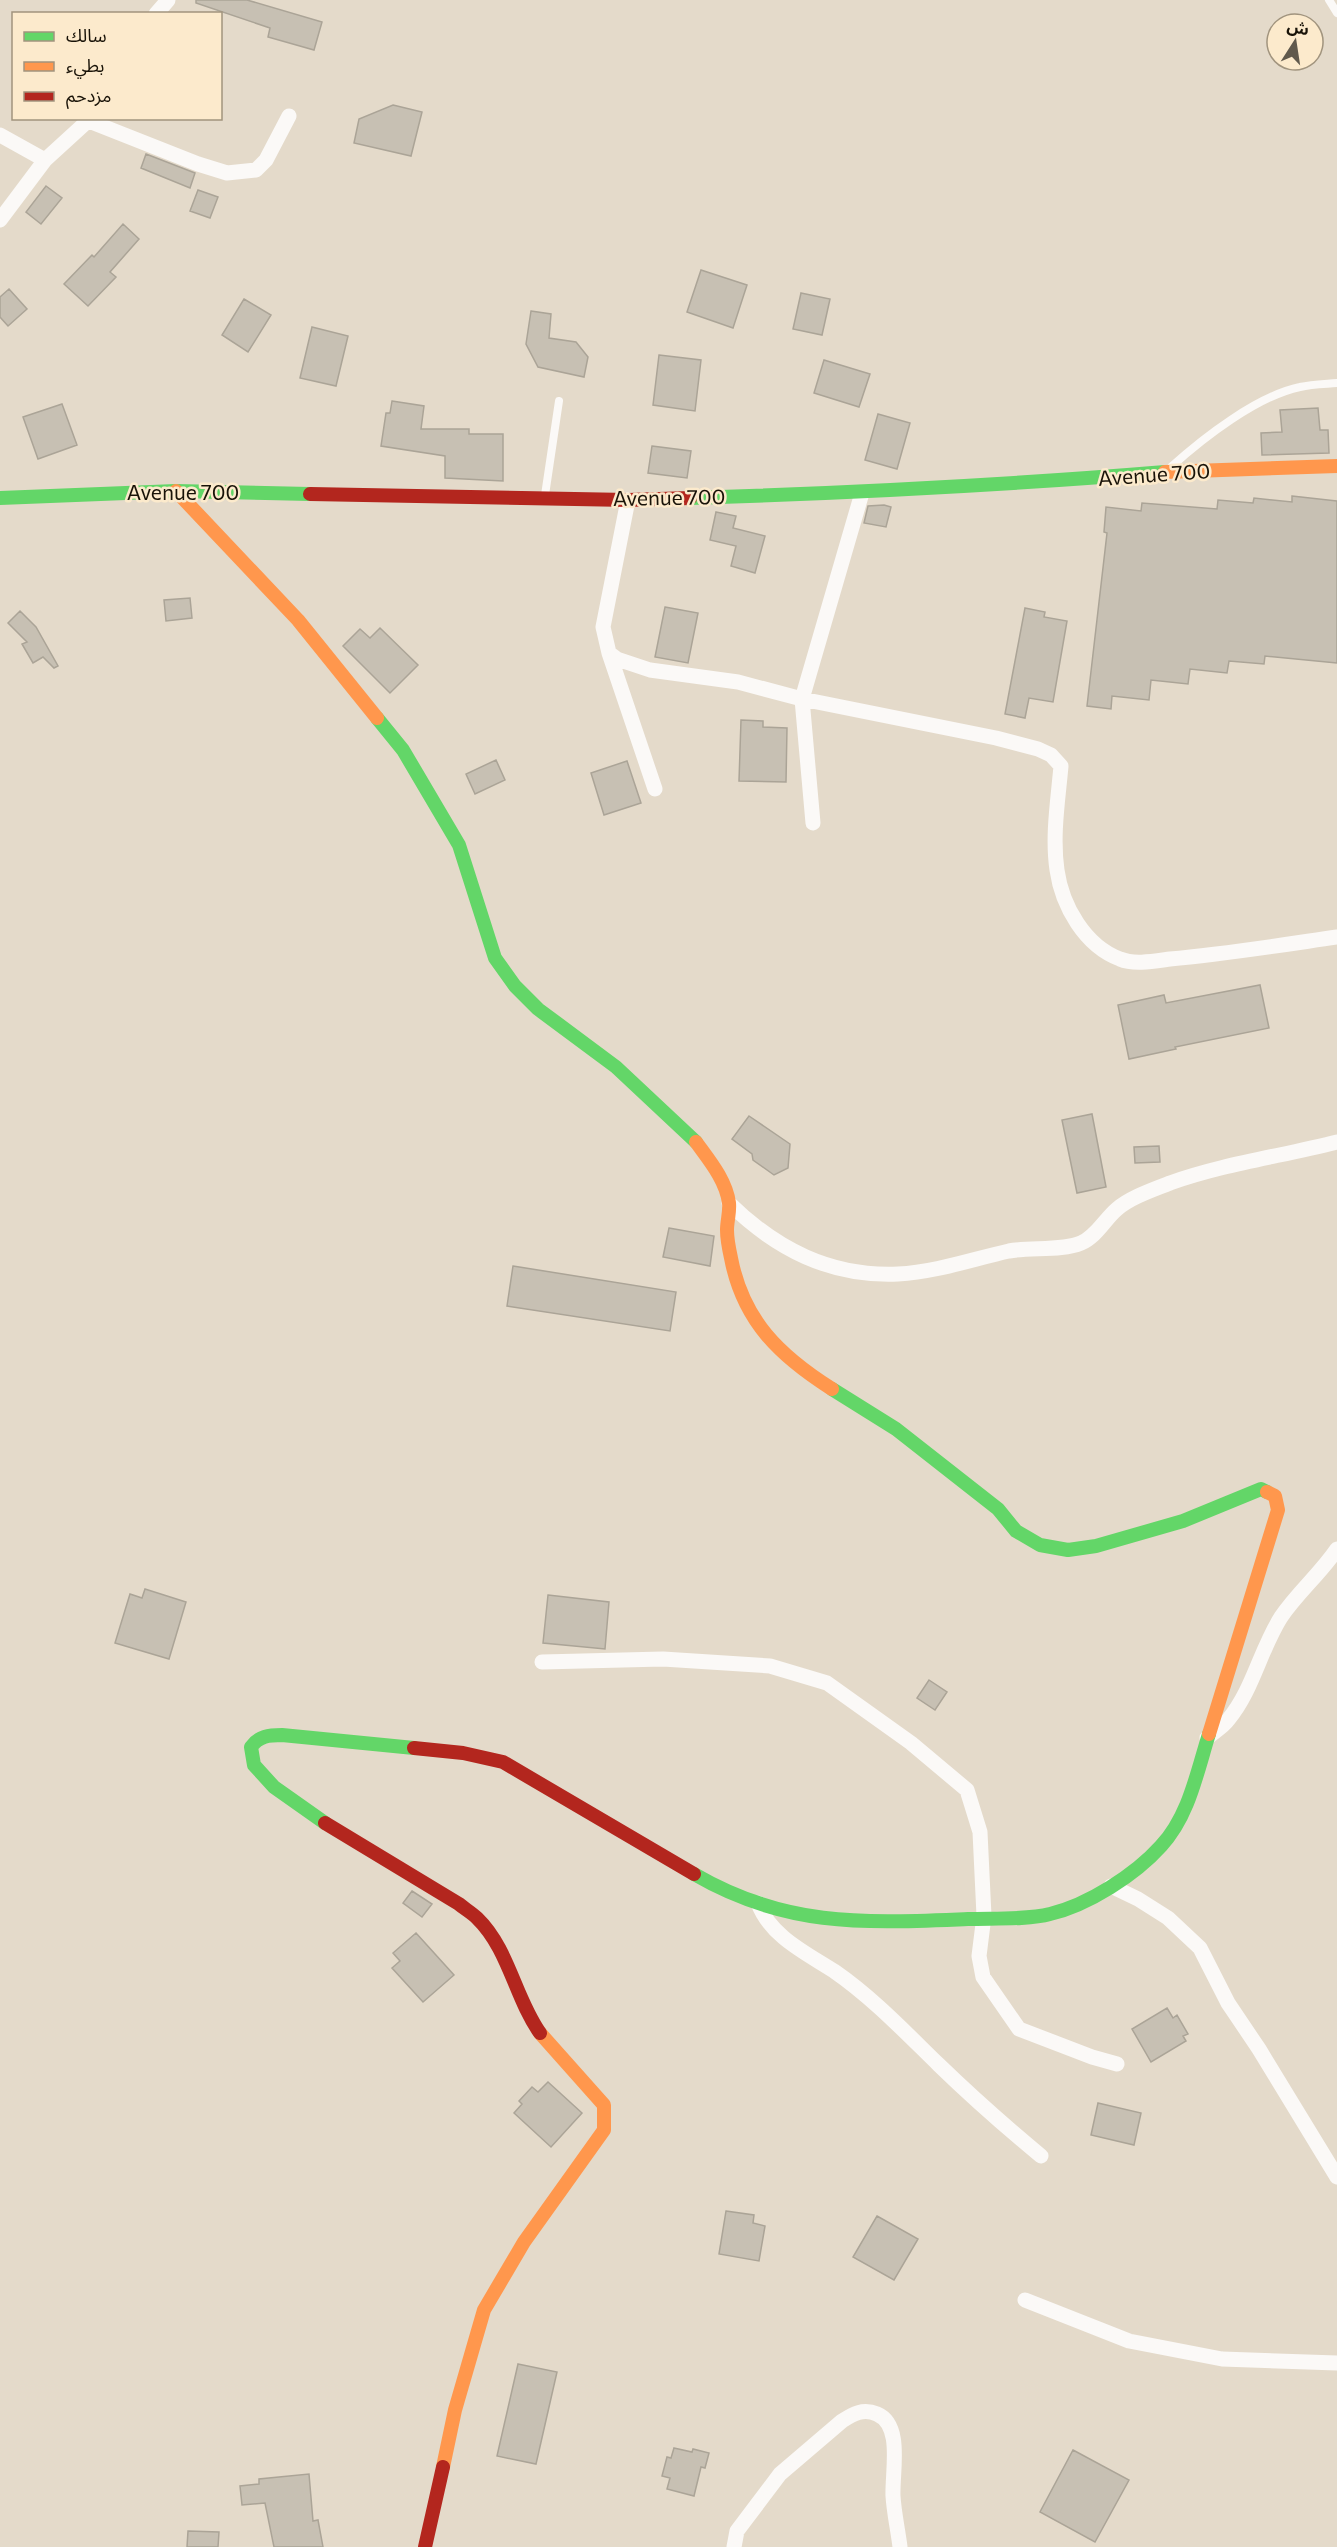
<svg xmlns="http://www.w3.org/2000/svg" width="1337" height="2547" font-family="Commissioner,'Noto Sans Arabic',sans-serif">
	<rect width="100%" height="100%" fill="#e4daca"/>
	<path fill="#c7c0b3" stroke="#aba497" stroke-width="1.5" d="M196 0H247L322 22 314 50 268 37 270 28 196 3Z
		M393 105 422 112 411 156 354 143 359 119Z
		M146 154 195 173 190 188 141 168Z
		M46 186 62 198 41 224 26 212Z
		M198 190 218 197 210 218 190 211Z
		M123 224 139 239 110 272 116 277 88 306 64 284 92 255 94 257Z
		M701 270 747 285 733 328 687 312Z
		M9 289 27 309 8 326 0 317V297Z
		M801 293 830 299 822 335 793 329Z
		M244 299 271 315 248 352 222 335Z
		M531 311 551 314 549 338 576 342 588 357 584 377 538 367 526 344Z
		M312 327 348 336 336 386 300 378Z
		M659 355 701 360 695 411 653 405Z
		M824 360 870 374 859 407 814 393Z
		M392 401 424 406 421 429H469V434H503V481L445 478V456L381 446 386 413H390Z
		M62 404 77 445 38 459 23 417Z
		M1318 408 1320 430H1328L1329 453 1262 455 1261 433 1282 432 1280 410Z
		M878 414 910 423 897 469 865 460Z
		M652 446 691 451 687 478 648 473Z
		M1292 496 1337 501V663L1265 656 1264 664 1229 661 1227 673 1190 669 1188 684 1151 680 1149 700 1112 696 1111 709 1087 706 1107 533 1104 532 1106 507 1141 511 1142 503 1217 509 1218 500 1253 503 1254 498 1292 502Z
		M884 505 891 507 886 527 864 523 868 506Z
		M716 512 736 516 733 528 765 536 755 573 731 566 736 546 710 540Z
		M190 598 192 618 166 621 164 600Z
		M665 607 698 613 688 663 655 657Z
		M1025 608 1045 612 1044 617 1067 621 1053 702 1029 698 1025 718 1005 714Z
		M20 611 36 627 58 666 54 668 43 657 33 663 22 644 27 642 8 623Z
		M380 628 418 665 390 693 343 646 360 629 370 638Z
		M741 720 763 721V727L787 728 786 782 739 781Z
		M496 760 505 780 475 794 466 774Z
		M627 761 641 803 604 815 591 773Z
		M1260 985 1269 1028 1175 1047 1176 1049 1129 1059 1118 1005 1164 995 1166 1003Z
		M1092 1114 1106 1187 1077 1193 1062 1120Z
		M749 1116 790 1144 788 1168 774 1175 753 1160 752 1154 732 1139Z
		M1159 1146 1160 1162 1135 1163 1134 1147Z
		M669 1228 714 1236 710 1266 663 1257Z
		M513 1266 676 1292 670 1331 507 1306Z
		M145 1589 186 1602 169 1659 115 1643 130 1594 142 1598Z
		M548 1595 609 1602 605 1649 543 1643Z
		M929 1680 947 1692 935 1710 917 1698Z
		M412 1891 432 1904 422 1917 403 1903Z
		M416 1933 454 1975 423 2002 392 1968 400 1961 393 1953Z
		M1167 2008 1173 2018 1177 2015 1188 2034 1183 2036 1186 2041 1151 2062 1132 2029Z
		M548 2082 582 2113 551 2147 514 2113 522 2104 519 2101 532 2087 538 2092Z
		M1098 2103 1141 2113 1134 2145 1091 2135Z
		M726 2211 754 2215 753 2223 765 2226 759 2261 719 2254Z
		M877 2216 918 2239 894 2280 853 2257Z
		M518 2364 557 2372 536 2464 497 2456Z
		M674 2448 692 2452 693 2449 709 2453 705 2468 701 2467 694 2496 667 2489 670 2478 662 2476 667 2457 671 2458Z
		M1073 2450 1129 2480 1095 2542 1040 2512Z
		M309 2474 313 2521 318 2520 323 2547H274L265 2503 242 2505 240 2486 259 2484V2479Z
		M188 2531 219 2532 218 2547H187Z"/>
	<g fill="none" stroke-linecap="round" stroke-linejoin="round">
		<path stroke="#fbf9f7" stroke-width="8" d="M1329 0 1337 13
			M1171 467C1203 438 1257 396 1300 387 1312 384 1325 384 1337 383
			M545 495 559 401"/>
		<path stroke="#fbf9f7" stroke-width="15" d="M156 14 168 0
			M89 121 198 164 227 173 256 170 266 160 289 116
			M0 135 45 160
			M0 220 45 160 91 118
			M628 500 603 627 609 653 617 659 650 670 738 682 802 699 996 738 1038 749 1051 755 1061 766C1058 800 1052 836 1057 870 1062 906 1085 946 1120 959 1134 965 1155 961 1170 959 1226 954 1282 945 1337 937
			M609 653 655 789
			M813 823 802 699 862 493
			M729 1203C776 1249 830 1277 898 1274 936 1272 973 1259 1009 1251 1031 1247 1062 1251 1081 1243 1096 1237 1105 1219 1117 1209 1131 1197 1153 1190 1170 1183 1223 1164 1282 1156 1337 1142
			M542 1662 663 1659 770 1666 827 1683 911 1743 967 1790 980 1832 984 1916 979 1956 983 1977 1019 2029 1092 2057 1117 2064
			M1207 1738C1214 1732 1223 1727 1228 1720 1253 1690 1260 1650 1281 1617 1298 1592 1320 1574 1337 1549
			M1111 1886 1138 1899 1168 1918 1200 1948 1228 2003 1259 2049 1337 2177
			M758 1903C770 1936 806 1953 834 1971 873 1998 905 2032 939 2065 972 2097 1006 2127 1041 2156
			M1025 2300 1129 2341 1222 2359 1337 2363
			M734 2547 737 2531 780 2474 842 2421C853 2414 863 2408 877 2414 903 2425 892 2471 893 2496 894 2513 898 2530 900 2547"/>
		<path stroke="#63d668" stroke-width="14" d="M0 498 176 491 310 494
			M690 498C849 493 1007 485 1165 472
			M377 718 403 750 459 845 495 958 515 986 538 1009 616 1067 696 1142
			M832 1389 896 1429 998 1509 1016 1531 1040 1545 1068 1550 1096 1546 1183 1521 1261 1489 1267 1492
			M325 1823 274 1787 254 1765 251 1747C259 1736 269 1735 282 1735L414 1748
			M694 1874C787 1928 865 1923 968 1919 991 1918 1028 1920 1050 1914 1088 1905 1135 1875 1161 1846 1189 1816 1197 1772 1209 1734"/>
		<path stroke="#ff974d" stroke-width="14" d="M1165 472 1337 466
			M176 491 298 620 377 718
			M696 1142C709 1160 726 1180 729 1203 730 1212 727 1221 727 1230 727 1239 729 1249 731 1258 743 1321 780 1356 832 1389
			M1209 1734 1278 1510 1275 1496 1267 1492
			M443 2467 455 2410 484 2310 524 2242 604 2130V2105L540 2033"/>
		<path stroke="#b3261e" stroke-width="14" d="M310 494 628 500 690 498
			M414 1748 463 1753 503 1762 694 1874
			M325 1823 459 1904C465 1909 472 1913 477 1918 509 1949 515 1998 540 2033
			M425 2547 443 2467"/>
	</g>
	<g text-anchor="middle" stroke-width="5" stroke-linejoin="round" paint-order="stroke">
		<g font-size="21" fill="#191308" stroke="#fceacc">
			<text transform="translate(1154 475) rotate(-4)" y="7">Avenue 700</text>
			<text x="183" y="500">Avenue 700</text>
			<text transform="translate(669 498) rotate(-1)" y="7">Avenue 700</text>
		</g>
	</g>
	<rect x="12" y="12" width="210" height="108" fill="#fceacc" stroke="#a1947e" stroke-width="1.5"/>
	<rect x="24" y="32" width="30" height="9" fill="#63d668" stroke="#a1947e" stroke-width="1.5"/>
	<text x="66" y="42" font-size="18" fill="#191308">سالك</text>
	<rect x="24" y="62" width="30" height="9" fill="#ff974d" stroke="#a1947e" stroke-width="1.5"/>
	<text x="66" y="72" font-size="18" fill="#191308">بطيء</text>
	<rect x="24" y="92" width="30" height="9" fill="#b3261e" stroke="#a1947e" stroke-width="1.5"/>
	<text x="66" y="102" font-size="18" fill="#191308">مزدحم</text>
	<g transform="translate(1295 42) rotate(12)"><circle r="28" fill="#fceacc" stroke="#a1947e" stroke-width="1.5"/>
	<path d="M0-4.5L10 22L0 15L-10 22Z" fill="#60594c"/>
	<text y="-9" font-size="16" font-weight="bold" text-anchor="middle" fill="#191308">ش</text>
	</g>
</svg>
